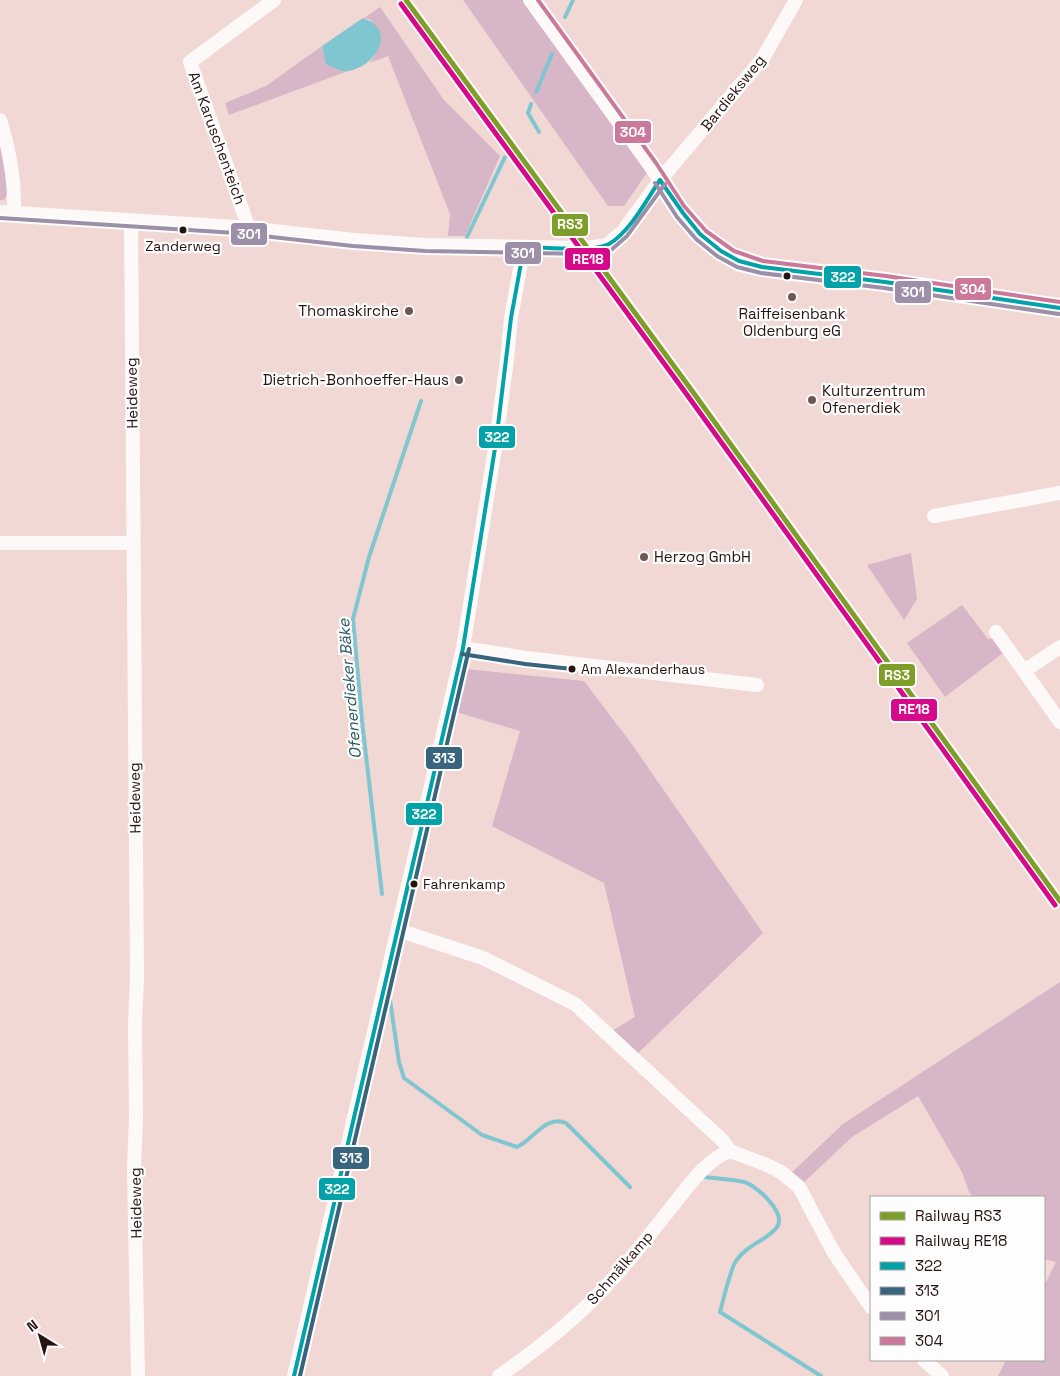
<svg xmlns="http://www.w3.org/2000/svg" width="1060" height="1376" font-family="'Space Grotesk',sans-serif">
	<rect width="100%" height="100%" fill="#f1d8d4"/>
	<path fill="#d7b6c7" d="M463 0H530L651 167 624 206H608Z
		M380 7 444 100 500 156 465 236H448L450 214 388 56 369 63 375 55 371 20 364 18Z
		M322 46C323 61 333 68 348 71L229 115 225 103 266 86Z
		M0 136 8 193 4 200H0Z
		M911 553 917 599 904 620 867 565Z
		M962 605 988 639 1001 638 1008 649 945 697 907 643Z
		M466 669 584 681 631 743 763 933 633 1058 607 1034 635 1017 604 883 492 826 520 731 456 712Z
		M1060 982V1376H998L1006 1360H1044V1286L1056 1262 1044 1259V1197H973L969 1192 962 1172 918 1096 852 1137 799 1187 787 1177 843 1124Z"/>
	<path fill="#80c6d0" d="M363 18C398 30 376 67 348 71 341 72 332 67 326 64L322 46Z"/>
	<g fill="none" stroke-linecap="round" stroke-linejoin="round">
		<path stroke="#80c6d0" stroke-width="4" d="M565 17 573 0
			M536 92 552 54
			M531 104 528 113 539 132
			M467 237 505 157
			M382 894 362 721 353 619 369 557 421 401
			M389 993 399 1062 404 1078 482 1135 517 1147C532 1141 546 1114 566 1123L630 1187
			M705 1177C718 1179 731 1179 744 1182 756 1185 787 1213 777 1227 768 1240 747 1244 736 1261 730 1270 723 1301 720 1312L821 1376"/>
		<path stroke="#fdf9f9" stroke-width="14" d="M530 0 651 167 679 210 702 236 731 257 762 267 885 282 1060 308
			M0 120C10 151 15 181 14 213
			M0 212 237 227 354 240 425 245 586 248 607 245 623 231 660 180 763 58 796 0
			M131 220 137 977 135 1024 136 1118 134 1169 138 1376
			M248 228 247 223 190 62 274 0
			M934 516 1060 493
			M0 543H133
			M996 632 1024 671
			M1060 647 1024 671 1060 722
			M463 648 526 658 757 685
			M398 930 483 958 575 1004 723 1141 730 1151
			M730 1151 767 1165 781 1172 799 1187 834 1253 871 1307
			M924 1360 942 1376
			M294 1376 463 648 496 442 507 360 511 318 524 247
			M499 1376C538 1349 575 1320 607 1285 630 1261 650 1234 670 1209 687 1188 705 1160 730 1151"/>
		<g stroke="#fdfdfd" stroke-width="8">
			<path id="bus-1" d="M660 180 683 213 700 234 721 251 739 261 762 267 885 282 1060 308
				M524 247C545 247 592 253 609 244 630 232 647 199 660 180
				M294 1376 463 648 496 442 511 318 524 247"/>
		</g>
		<g stroke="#fdfdfd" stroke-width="8">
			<path id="bus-2" d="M462 654 525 664 572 669
				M300 1376 469 649"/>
		</g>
		<g stroke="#fdfdfd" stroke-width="8">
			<path id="bus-3" d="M655 183 677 217 696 239 717 256 737 267 761 273 884 288 1059 314
				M0 218 236 233 353 246 425 251 586 254 610 251 627 236 665 184"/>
		</g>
		<g stroke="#fdfdfd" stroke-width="8">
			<path id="bus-4" d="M538 0 656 163 684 206 706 231 734 251 763 261 886 276 1060 302"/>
		</g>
		<use href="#bus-1" stroke="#02a2a8" stroke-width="4"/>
		<use href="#bus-2" stroke="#38647d" stroke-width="4"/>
		<use href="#bus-3" stroke="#9c8fa7" stroke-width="4"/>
		<use href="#bus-4" stroke="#ca799a" stroke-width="4"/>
		<g stroke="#fdfdfd" stroke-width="9">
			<path id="rail-1" d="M406 0 690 388 1060 901"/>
		</g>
		<g stroke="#fdfdfd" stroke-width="9">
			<path id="rail-2" d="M401 4 685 392 1055 905"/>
		</g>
		<use href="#rail-1" stroke="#7e9e29" stroke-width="5"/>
		<use href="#rail-2" stroke="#d7098b" stroke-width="5"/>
	</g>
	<g fill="#271310" stroke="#fdfdfd" stroke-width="2">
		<circle cx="183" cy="230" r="4.5"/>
		<circle cx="787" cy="276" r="4.5"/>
		<circle cx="572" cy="669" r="4.5"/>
		<circle cx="414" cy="884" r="4.5"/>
	</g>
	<g fill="#6e5855" stroke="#fdfdfd" stroke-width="2">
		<circle cx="792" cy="297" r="5"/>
		<circle cx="409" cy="311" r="5"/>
		<circle cx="459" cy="380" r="5"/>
		<circle cx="812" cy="400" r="5"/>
		<circle cx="644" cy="557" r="5"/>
	</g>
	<g text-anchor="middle" stroke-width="4.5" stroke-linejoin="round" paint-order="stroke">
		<g font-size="14" fill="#271310" stroke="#fdfdfd" text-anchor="start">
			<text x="183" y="251" text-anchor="middle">Zanderweg</text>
			<text x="581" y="674">Am Alexanderhaus</text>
			<text x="423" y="889">Fahrenkamp</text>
		</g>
		<g font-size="15" fill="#271310" stroke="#fdfdfd">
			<text transform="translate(733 93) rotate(-51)" y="5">Bardieksweg</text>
			<text transform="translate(217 138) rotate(70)" y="5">Am Karuschenteich</text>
			<text transform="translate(132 393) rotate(-91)" y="5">Heideweg</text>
			<text transform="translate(135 798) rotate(-91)" y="5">Heideweg</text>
			<text transform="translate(136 1203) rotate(-91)" y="5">Heideweg</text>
			<text transform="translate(620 1268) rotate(-49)" y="5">Schmälkamp</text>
		</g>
		<g font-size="15" fill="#271310" stroke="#fdfdfd" text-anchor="end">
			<text x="399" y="316">Thomaskirche</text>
			<text x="792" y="319" text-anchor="middle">Raiffeisenbank<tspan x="792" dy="17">Oldenburg eG</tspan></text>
			<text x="449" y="385">Dietrich-Bonhoeffer-Haus</text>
			<text x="822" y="396" text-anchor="start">Kulturzentrum<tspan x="822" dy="17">Ofenerdiek</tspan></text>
			<text x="654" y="562" text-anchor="start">Herzog GmbH</text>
		</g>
		<g font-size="16" font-style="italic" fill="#2b5a62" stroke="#fdfdfd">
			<text transform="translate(349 689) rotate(-95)" y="6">Ofenerdieker Bäke</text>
		</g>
	</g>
	<g stroke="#fdfdfd" stroke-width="2">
		<rect x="614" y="120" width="38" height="24" rx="5" fill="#ca799a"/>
		<rect x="551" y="213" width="38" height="24" rx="5" fill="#7e9e29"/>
		<rect x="230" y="222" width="38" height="24" rx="5" fill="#9c8fa7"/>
		<rect x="504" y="241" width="38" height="24" rx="5" fill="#9c8fa7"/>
		<rect x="564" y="247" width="47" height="24" rx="5" fill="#d7098b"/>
		<rect x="823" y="265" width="39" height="24" rx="5" fill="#02a2a8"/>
		<rect x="954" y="277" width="38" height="24" rx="5" fill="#ca799a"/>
		<rect x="894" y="280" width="38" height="24" rx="5" fill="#9c8fa7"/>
		<rect x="478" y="425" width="38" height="24" rx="5" fill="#02a2a8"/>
		<rect x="878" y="663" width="38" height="24" rx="5" fill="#7e9e29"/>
		<rect x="890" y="698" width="48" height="24" rx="5" fill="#d7098b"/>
		<rect x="425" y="746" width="38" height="24" rx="5" fill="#38647d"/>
		<rect x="405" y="802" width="38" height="24" rx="5" fill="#02a2a8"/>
		<rect x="332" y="1146" width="38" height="24" rx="5" fill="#38647d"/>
		<rect x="318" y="1177" width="38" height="24" rx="5" fill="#02a2a8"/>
	</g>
	<g font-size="14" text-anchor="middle" font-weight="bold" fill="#fff">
		<text x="633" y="137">304</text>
		<text x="570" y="229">RS3</text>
		<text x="249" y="239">301</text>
		<text x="523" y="258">301</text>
		<text x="588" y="264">RE18</text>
		<text x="843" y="282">322</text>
		<text x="973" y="294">304</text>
		<text x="913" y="297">301</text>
		<text x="497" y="442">322</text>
		<text x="897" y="680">RS3</text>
		<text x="914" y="714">RE18</text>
		<text x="444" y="763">313</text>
		<text x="424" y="819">322</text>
		<text x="351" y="1163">313</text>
		<text x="337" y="1194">322</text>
	</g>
	<rect x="870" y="1196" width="175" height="165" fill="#fdfdfd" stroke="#a79f9e"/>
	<rect x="880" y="1212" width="25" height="8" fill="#7e9e29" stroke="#a79f9e"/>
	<text x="915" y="1221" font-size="15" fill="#271310">Railway RS3</text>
	<rect x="880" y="1237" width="25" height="8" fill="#d7098b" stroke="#a79f9e"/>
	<text x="915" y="1246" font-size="15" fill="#271310">Railway RE18</text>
	<rect x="880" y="1262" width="25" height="8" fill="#02a2a8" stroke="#a79f9e"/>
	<text x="915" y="1271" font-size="15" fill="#271310">322</text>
	<rect x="880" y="1287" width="25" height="8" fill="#38647d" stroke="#a79f9e"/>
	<text x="915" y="1296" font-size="15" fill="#271310">313</text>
	<rect x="880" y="1312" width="25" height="8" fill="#9c8fa7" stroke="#a79f9e"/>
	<text x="915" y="1321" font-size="15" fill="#271310">301</text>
	<rect x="880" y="1337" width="25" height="8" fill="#ca799a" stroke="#a79f9e"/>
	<text x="915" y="1346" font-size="15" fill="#271310">304</text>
	<g transform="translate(40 1336) rotate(323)" stroke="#fdfdfd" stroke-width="4" paint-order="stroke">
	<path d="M0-4L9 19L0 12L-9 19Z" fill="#271310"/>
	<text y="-8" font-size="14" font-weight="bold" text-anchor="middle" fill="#271310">N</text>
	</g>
</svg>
